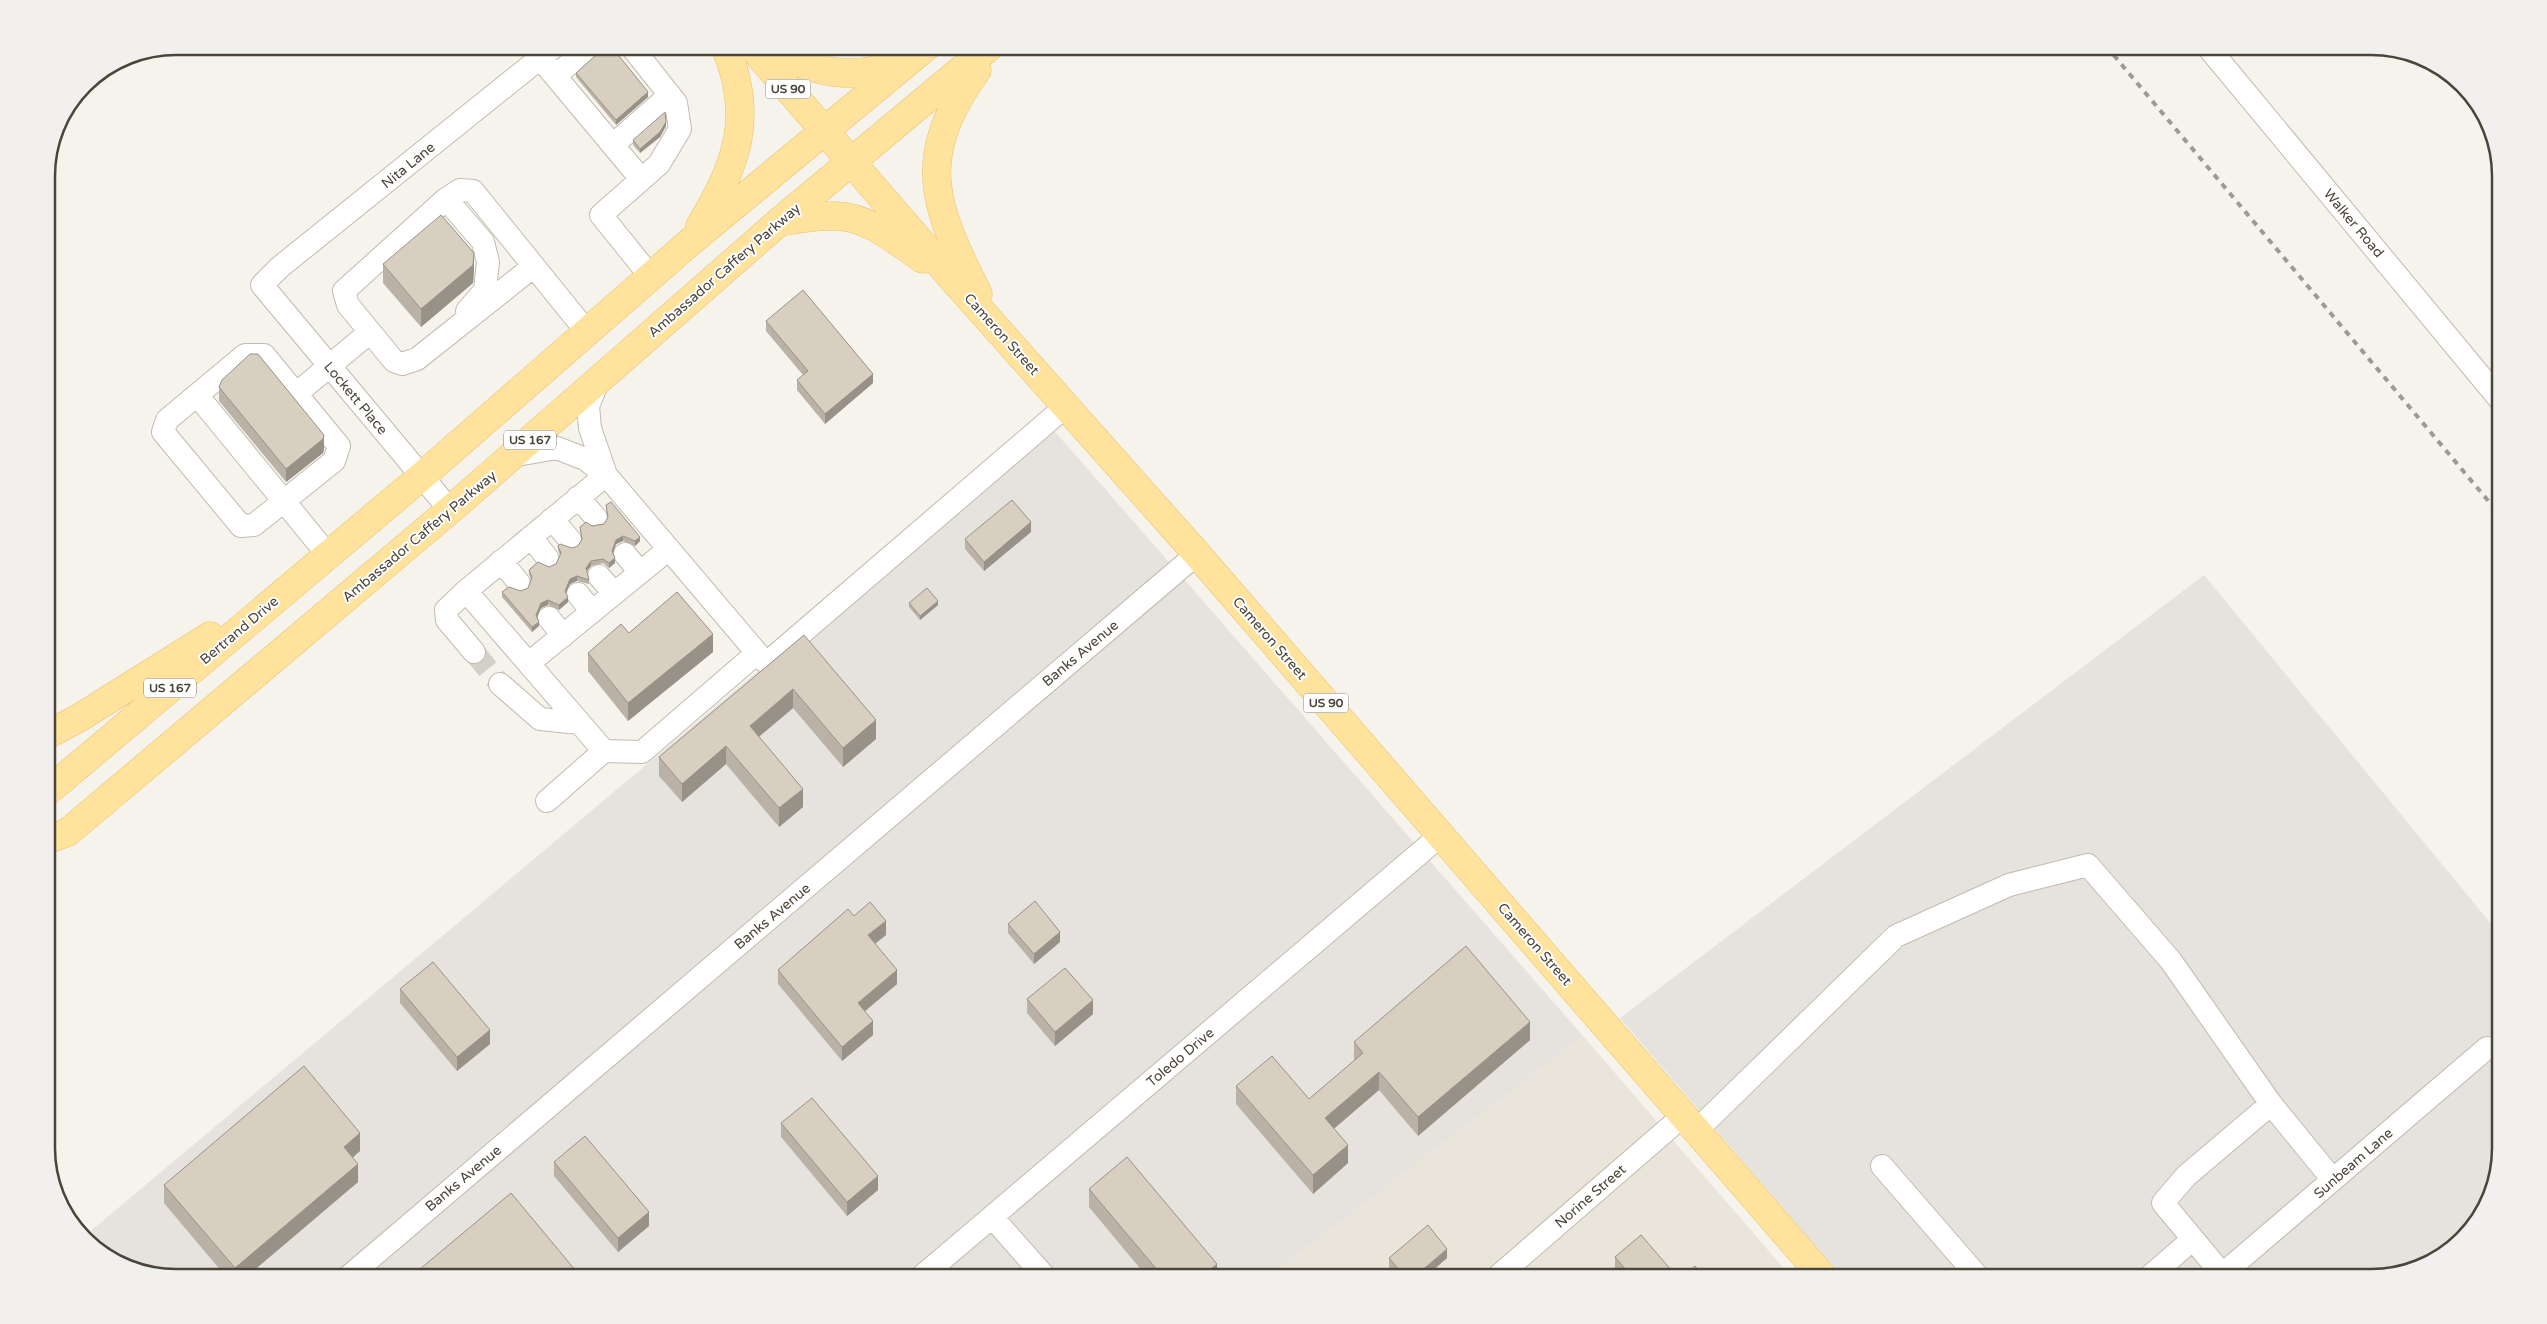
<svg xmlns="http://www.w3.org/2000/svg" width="2547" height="1324" font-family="'Varela Round',sans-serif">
	<rect width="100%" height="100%" fill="#f6f3ec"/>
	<path fill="#eae5da" d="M1583 1036 1792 1278H1267Z"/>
	<path fill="#e6e2dd" d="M1050 426 1583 1036 1267 1278H176L119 1264 86 1235Z
		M2204 575 2501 936V1148L2487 1205 2443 1256 2371 1278H1843L1620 1018Z"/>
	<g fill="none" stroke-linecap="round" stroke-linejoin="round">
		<path stroke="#d4d0c8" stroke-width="22" stroke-dasharray="22 11" stroke-linecap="butt" d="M474 652 500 684"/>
		<g stroke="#c2bbae" stroke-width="24">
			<path id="minor" d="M631 46 676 103 680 129 659 164 601 215 651 277
				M2207 46 2501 401
				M540 58 641 179
				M555 76 591 46
				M613 145 670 95
				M446 199 483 242 488 262 485 290 467 311
				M534 266 417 359 402 364 394 361 348 305 344 291 446 199 460 190 473 191 587 332
				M245 355H264L339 446 334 461 254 525 241 526 163 432 167 420Z
				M599 379 588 406 590 428 606 475
				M296 394 370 332
				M197 395 328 555
				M511 456 557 448 585 459 606 475 763 660 768 662 1066 406
				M578 497 596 518
				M450 510 262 285 280 267 555 46
				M552 519 570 540
				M531 537 548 559
				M625 554 640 572
				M501 561 519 583
				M599 576 614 593
				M466 591 446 610 447 620 474 652
				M578 594 592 612
				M549 618 563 636
				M529 663 669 549
				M500 684 540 719 580 723
				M604 751 466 591 606 475
				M547 801 604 751 642 752 757 653
				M1697 1130 1896 936 2009 885 2088 865 2171 961 2271 1104
				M1882 1166 1979 1278
				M992 1217 1046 1278
				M2193 1239 2163 1203 2186 1176 2271 1104 2333 1180
				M347 1278 1197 554
				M920 1278 1440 836
				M1496 1278 1684 1115
				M2148 1278 2193 1239 2222 1274
				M2218 1278 2487 1048"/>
		</g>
		<g stroke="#e6c16a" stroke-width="29">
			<path id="major" d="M751 46 950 276 1197 554 1824 1278
				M770 46C806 73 861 84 900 59
				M977 70C914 158 933 204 978 294
				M779 222C798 219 817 215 837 216 869 217 897 242 923 259
				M700 226C737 164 755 117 725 46
				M47 735 79 718 210 636
				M47 792 422 476 689 243 927 46
				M47 840 68 832 450 510 779 222 990 46"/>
		</g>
		<use href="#minor" stroke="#fff" stroke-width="22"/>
		<use href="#major" stroke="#ffe39c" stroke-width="28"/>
		<path stroke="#9a9a9a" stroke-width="4" stroke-dasharray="6 6" stroke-linecap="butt" d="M2106 46 2501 516"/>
	</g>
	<path fill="#bab2a6" d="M576 73 648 97 616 125 576 77Z
		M666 126 660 137 640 153 633 145V140Z
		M383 264 474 271 473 283 421 327 383 283Z
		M766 321 873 383 825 424 797 390V380L803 375 766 331Z
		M219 387 324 449 323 453 286 482 219 401Z
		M606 505 640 541 635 546 623 541 616 544 613 553 615 563 609 568 603 563 591 566 587 571 589 580V584L577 581 570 584 566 593 568 602 559 610 548 605 541 608 537 617 539 626 532 632 502 597V592L521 591 528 588 531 579 529 574V570L549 567 556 564 560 555 558 550V546L572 548 578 546 582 540 580 527 604 524 608 518Z
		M1031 532 984 571 965 549V539Z
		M909 603 938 605 920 620 909 607Z
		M804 635 876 739 843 767 793 708 759 737 803 807 779 827 726 764 682 802 659 776V757Z
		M713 652 628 721 588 671V653Z
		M854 916 886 935 875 944 897 984 865 1011 873 1035 842 1061 778 984V970Z
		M1008 924 1060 942 1034 964 1008 933Z
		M400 989 490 1044 457 1071 400 1003Z
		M1027 999 1093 1014 1055 1046 1027 1013Z
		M1530 1040 1418 1136 1379 1090 1334 1129 1348 1163 1313 1194 1236 1104V1086L1309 1099 1354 1061V1042Z
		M781 1123 878 1190 847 1216 781 1137Z
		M360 1151 353 1157 358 1182 245 1278H227L164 1203V1185Z
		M554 1162 649 1226 618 1252 554 1176Z
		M1089 1189 1217 1278H1148L1089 1207Z
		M1615 1257 1678 1278H1621L1615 1271Z
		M1389 1258H1447L1424 1278H1398L1389 1267Z
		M420 1269 576 1278H420Z"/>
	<path fill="#979187" d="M648 92V97L616 125V120Z
		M666 122V126L660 137 640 153V149Z
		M474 253V271L473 283 421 327V309Z
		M873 374V383L825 424V414Z
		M324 435V449L323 453 286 482V469Z
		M1031 522V532L984 571V562Z
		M623 536V541L616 544 612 556V551L616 540Z
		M640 537V541L635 546V541Z
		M615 558V563L609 568V563Z
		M591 561V566L586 572V568Z
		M577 576V581L570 584 565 595V591L570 579Z
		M568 597V602L559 610V605Z
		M548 600V605L541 608 536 619V615L541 603Z
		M938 601V605L920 620V616Z
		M539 622V626L532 632V627Z
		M713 634V652L628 721V703Z
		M793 689V708L750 744V726Z
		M876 720V739L843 767V748Z
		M726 746V764L682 802V784Z
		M803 789V807L779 827V808Z
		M886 921V935L868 949V935Z
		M1060 932V942L1034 964V954Z
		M897 970V984L858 1017V1003Z
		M1093 1000V1014L1055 1046V1032Z
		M873 1021V1035L842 1061V1047Z
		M1530 1022V1040L1418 1136V1117Z
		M490 1030V1044L457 1071V1057Z
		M1379 1072V1090L1325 1136V1118Z
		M360 1133V1151L344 1165V1147Z
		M1348 1145V1163L1313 1194V1175Z
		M358 1164V1182L245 1278H235V1268Z
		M878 1176V1190L847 1216V1202Z
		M649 1212V1226L618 1252V1238Z
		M1447 1249V1258L1424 1278H1413Z
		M1217 1264V1278H1200Z
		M576 1271V1278H569Z"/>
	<path fill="#d8cfc1" stroke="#979187" d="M606 46H611L648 92 616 120 576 73Z
		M665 112 666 122 660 132 640 149 633 140Z
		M441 215 474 253 473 265 421 309 383 264Z
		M803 290 873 374 825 414 797 380 808 371 766 321Z
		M250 354H258L324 435 323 439 286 469 219 387 222 380Z
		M1012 500 1031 522 984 562 965 539Z
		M611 502 640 537 635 541 623 536 616 540 612 551 615 558 609 563 603 559 591 561 586 568 589 580 577 576 570 579 565 591 568 597 559 605 548 600 541 603 536 615 539 622 532 627 502 592 509 587 521 591 528 588 532 577 529 570 538 562 549 567 556 564 561 553 558 546 560 544 572 548 578 546 582 539 580 527 586 522 592 526 604 524 608 517 606 505Z
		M927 588 938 601 920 616 909 603Z
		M677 592 713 634 628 703 588 653 621 624 629 633Z
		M804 635 876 720 843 748 793 689 750 726 803 789 779 808 726 746 682 784 659 757Z
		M1035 901 1060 932 1034 954 1008 924Z
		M870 902 886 921 868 935 897 970 858 1003 873 1021 842 1047 778 970 848 909 854 916Z
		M1466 946 1530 1022 1418 1117 1379 1072 1325 1118 1348 1145 1313 1175 1236 1086 1272 1056 1309 1099 1363 1053 1354 1042Z
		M433 962 490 1030 457 1057 400 989Z
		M1065 968 1093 1000 1055 1032 1027 999Z
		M304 1066 360 1133 344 1147 358 1164 235 1268 164 1185Z
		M812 1098 878 1176 847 1202 781 1123Z
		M585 1136 649 1212 618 1238 554 1162Z
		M1127 1157 1217 1264 1200 1278H1164L1089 1189Z
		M511 1193 576 1271 569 1278H427L420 1269Z
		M1428 1225 1447 1249 1413 1278H1406L1389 1258Z
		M1641 1235 1678 1278H1633L1615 1257Z
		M109 1247 125 1266 119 1264 104 1251Z
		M1695 1266 1705 1278H1682Z"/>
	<g text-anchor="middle" stroke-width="4" stroke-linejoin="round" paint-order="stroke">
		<g fill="#fff" stroke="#817c74" stroke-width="1">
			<rect x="765.5" y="79.5" width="45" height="19" rx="4"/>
			<rect x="504" y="430.5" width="52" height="19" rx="4"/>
			<rect x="144" y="678.5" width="52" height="19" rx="4"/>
			<rect x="1303.5" y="693.5" width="45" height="19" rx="4"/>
		</g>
		<g font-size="12" font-weight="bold" fill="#4b4439">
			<text x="788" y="93">US 90</text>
			<text x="530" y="444">US 167</text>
			<text x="170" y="692">US 167</text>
			<text x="1326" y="707">US 90</text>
		</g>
		<g font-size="14" fill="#4b4439" stroke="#fff">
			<text transform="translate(408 165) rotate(-39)" y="5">Nita Lane</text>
			<text transform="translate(2354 223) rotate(50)" y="5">Walker Road</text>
			<text transform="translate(724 270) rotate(-41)" y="5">Ambassador Caffery Parkway</text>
			<text transform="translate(1002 334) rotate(48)" y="5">Cameron Street</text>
			<text transform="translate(356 398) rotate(50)" y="5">Lockett Place</text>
			<text transform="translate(419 536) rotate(-40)" y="5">Ambassador Caffery Parkway</text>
			<text transform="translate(239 630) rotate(-40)" y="5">Bertrand Drive</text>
			<text transform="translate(1270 638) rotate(49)" y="5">Cameron Street</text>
			<text transform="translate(1080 653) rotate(-40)" y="5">Banks Avenue</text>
			<text transform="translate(772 916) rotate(-40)" y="5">Banks Avenue</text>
			<text transform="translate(1535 944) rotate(49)" y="5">Cameron Street</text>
			<text transform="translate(1180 1057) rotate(-40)" y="5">Toledo Drive</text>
			<text transform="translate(2353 1163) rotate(-41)" y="5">Sunbeam Lane</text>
			<text transform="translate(463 1178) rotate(-40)" y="5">Banks Avenue</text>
			<text transform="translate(1590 1196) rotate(-41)" y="5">Norine Street</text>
		</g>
	</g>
	<path d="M0 0H2547V1324H0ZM176 55H2371A121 121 0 0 1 2492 176V1148A121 121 0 0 1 2371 1269H176A121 121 0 0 1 55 1148V176A121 121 0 0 1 176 55Z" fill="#f1f0ef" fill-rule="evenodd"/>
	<path fill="none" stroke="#4b4439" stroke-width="2.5" d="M176 55H2371A121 121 0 0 1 2492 176V1148A121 121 0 0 1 2371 1269H176A121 121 0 0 1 55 1148V176A121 121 0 0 1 176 55Z"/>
</svg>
